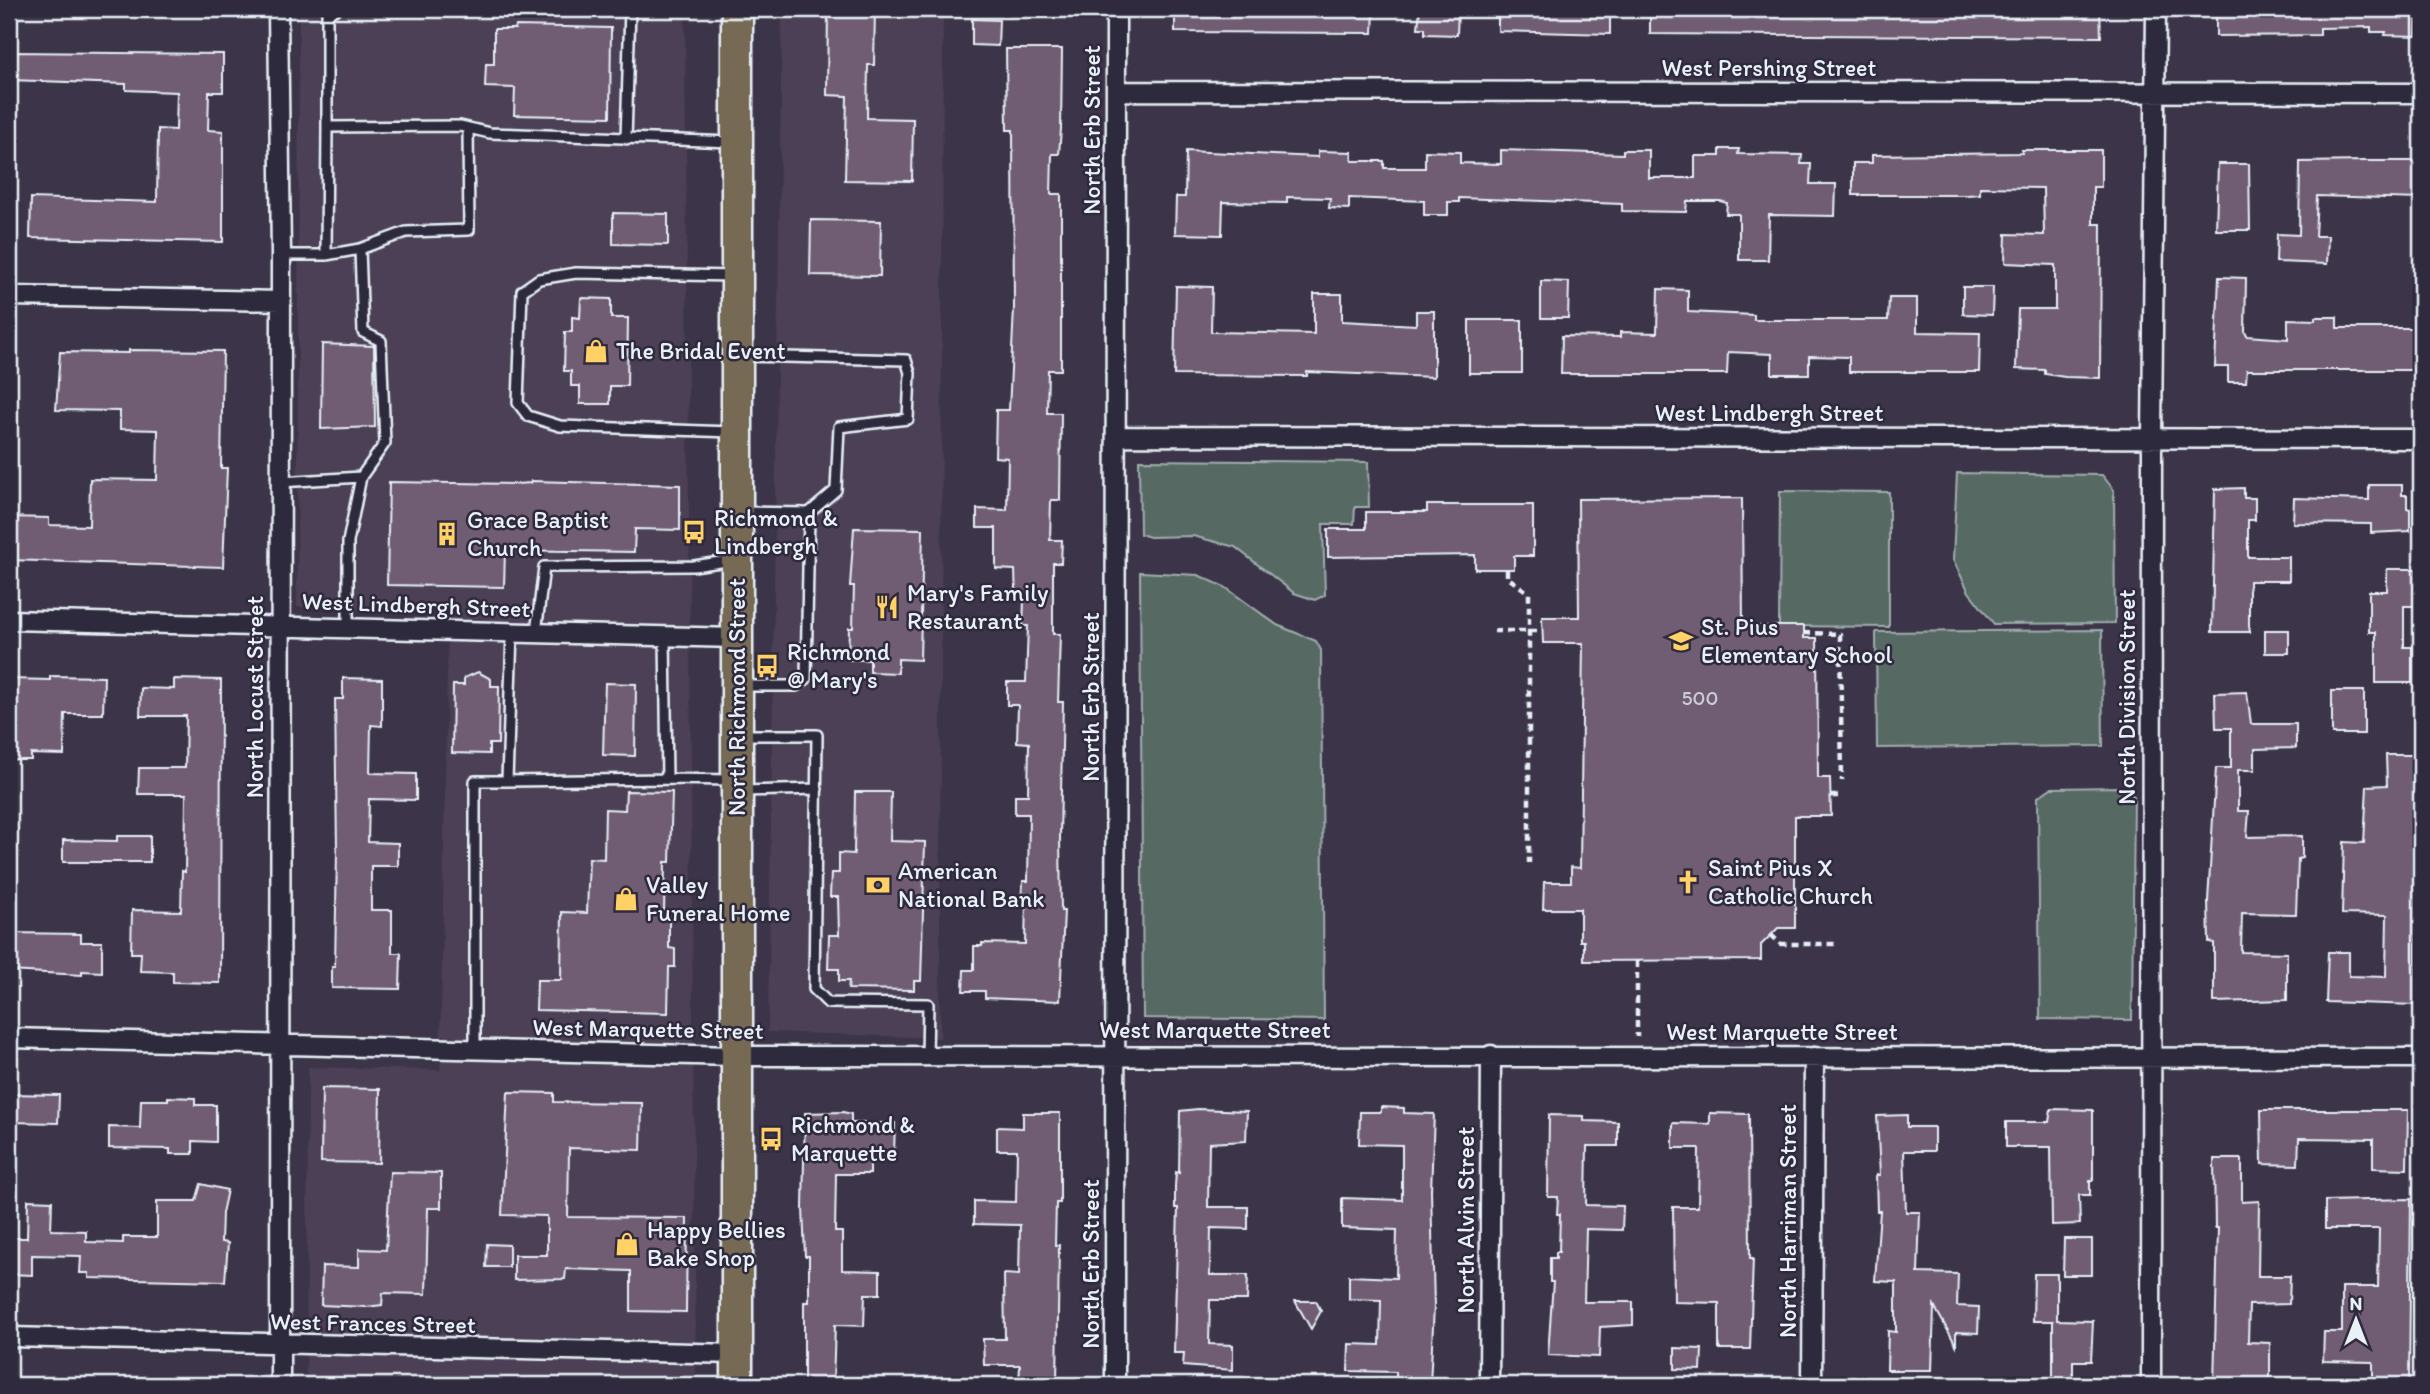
<svg xmlns="http://www.w3.org/2000/svg" width="2430" height="1394" font-family="Itim,sans-serif">
	<rect width="100%" height="100%" fill="#3c3448"/>
	<filter id="ink" filterUnits="userSpaceOnUse"><feTurbulence type="fractalNoise" baseFrequency=".0143" numOctaves="2"/><feDisplacementMap in="SourceGraphic" scale="14" xChannelSelector="R" yChannelSelector="G"/><feConvolveMatrix kernelMatrix="1 2 1 2 8 2 1 2 1" color-interpolation-filters="sRGB"/></filter>
	<g filter="url(#ink)">
		<path fill="#4b4055" d="M299 9H685L696 1385H306L308 1067 440 1070 448 611 297 607Z
			M782 9H943L940 1038 768 1032Z"/>
		<path fill="#576a64" stroke="#a0aeae" stroke-width="2" d="M1139 460 1368 462 1369 507H1355L1354 524H1323L1325 595 1315 600 1294 593 1235 547 1193 536 1150 537 1140 534Z
			M1957 473 2102 475 2114 490 2115 623 1994 624 1969 592 1953 560Z
			M1780 491 1889 492V627L1779 626Z
			M1140 572 1198 575 1225 587 1277 625 1316 641 1321 650 1324 1020 1143 1018Z
			M2102 630 2103 746 1877 748 1876 632Z
			M2120 787 2134 796 2132 1020 2040 1019 2038 797 2051 788Z"/>
		<path fill="#6f5b73" stroke="#e8f1f8" stroke-width="2" d="M828 9H875L874 65H868L867 118 913 119 912 181 845 180 847 96 827 95Z
			M1175 9H1374L1373 33 1175 32Z
			M1420 9H1458L1457 35 1425 34V28H1418Z
			M1498 9H1610V34L1498 31Z
			M1650 9H2100L2101 37 1650 34Z
			M2216 9H2417L2416 36 2385 35 2386 32H2371V27L2320 28V35L2216 36Z
			M972 19 999 20 998 46 972 45Z
			M516 26 611 28 610 117 514 115 515 88 485 87 486 64H494V29H515Z
			M1006 49H1062L1061 129 1059 154H1052L1051 194H1061V370H1048L1047 413H1061L1060 500H1051L1050 540H1062L1061 563H1053V634H1060L1058 702H1063L1060 836 1061 911H1064L1060 1001 985 998V991H963L964 970H974V946H982V943L1025 944 1026 900H1022L1023 881H1028L1029 814H1015V795H1028L1029 743 1017 742 1018 705H1007V682H1026L1028 626H1023L1024 600H1016L1015 570 996 569V528H977V509L1007 510 1008 458 995 457 996 410H1009L1014 308 1013 130H1007Z
			M9 52 223 54V92H209L208 130 223 131V242L30 238 31 198 157 202 158 129 176 130 177 92 126 90V84L9 80Z
			M1720 149H1739L1738 154 1802 155 1801 164H1811L1810 184H1836L1835 216 1769 215 1768 260H1739V214H1726L1727 203 1720 201H1687L1686 212 1622 211V204L1459 198V202H1448V215H1424V201L1349 198V209L1329 208 1330 198 1287 197V203L1223 202 1222 235 1175 234 1176 197H1185L1186 151 1318 157V151L1352 152V161H1384V168H1425V151L1460 152V163L1501 164V150L1623 154V150H1649V178H1695V156H1720Z
			M2022 150H2101V187H2093V224H2101L2100 378 2065 377 2045 374V370L2016 369 2018 309H2055V265L2005 263 2006 234 2044 235 2043 188 1980 187V194L1967 195H1853V163H1872V155L2022 153Z
			M2367 161H2421V199L2317 196 2315 236H2328L2327 264 2276 262 2277 234 2299 235 2300 162Z
			M2218 164H2249L2250 230H2216Z
			M613 213 668 214V245L613 244Z
			M811 220 881 221 880 276 810 275Z
			M2219 277 2246 278 2245 332 2247 336 2288 339V319L2315 320V317H2337V328H2417V370H2247L2246 382H2228V367H2215Z
			M1541 281 1569 282 1568 318H1541Z
			M1176 286 1212 287 1211 332 1314 334V294H1342V321L1416 325V311H1434V377L1307 372V376L1174 375Z
			M1963 287H1993L1992 315 1963 314Z
			M1658 289 1688 290V312L1754 315V320H1888L1889 298H1917V332L1980 333 1979 372H1849V357L1809 356V374H1772V354L1728 352 1727 374H1561L1562 336 1620 337V332L1657 333Z
			M581 298 611 299V318H628L627 386H610V404H580V386H571V371H564L565 332H572V317L580 318Z
			M1469 320H1522V373H1469Z
			M322 344 374 346 375 427 321 429Z
			M129 350 223 351 221 468H227L223 567 9 560V517L49 518V525L89 526 90 479 157 480 158 430 120 429V411L56 410 60 352 129 353Z
			M531 481 680 485V530L635 529 634 552 505 550 504 587 387 585 389 482 516 484 531 483Z
			M2369 485H2402V495H2407V508L2410 509V531L2371 533V524L2293 523 2294 498 2369 500Z
			M2244 488V498H2255V520H2248V557H2289V581H2249V632H2212L2215 489Z
			M1742 498 1743 626H1804V638H1817L1818 778H1830L1831 816H1795V928H1778L1761 945V960L1584 961V941H1580V909H1543L1544 882H1571V867L1580 868 1583 643H1543L1542 617H1579L1578 499Z
			M1427 505H1533V556H1514V569H1475V555L1328 557V529H1366V512H1427Z
			M854 528 923 529 920 660 898 659V673L870 672V660H848L849 628H853L854 586H850Z
			M2387 569H2416V606H2404V647H2412V683H2376V632H2369V591H2387Z
			M2265 630H2289V653H2265Z
			M478 672 491 679V686H499L498 744H489V754L452 753 453 685H464V678Z
			M50 676 104 677 103 714H65L64 755 31 754V760H9V679L50 680Z
			M343 678 382 679V726L371 725 370 773 416 774V800L369 799 368 842 398 843V866H371V910H392V953H401L400 989 332 988V967H335L337 850 335 699H343Z
			M174 679 221 680 220 983 173 982V972L140 971 141 953H131L132 910 181 911 182 871 185 872 186 794H138L139 768H185L186 716H140L141 688 174 689Z
			M605 683 636 684 635 756 603 755Z
			M2332 691H2364V734H2332Z
			M2247 692 2251 724H2296V748L2255 749V770H2238V811H2249L2247 837 2302 836V858L2298 859 2296 914 2242 913 2241 952 2287 953V1000L2214 1002V943L2209 942 2208 901 2216 768H2231V728H2216L2215 693Z
			M2386 755H2416L2413 878H2416V1005L2326 1002 2328 952H2349V976L2386 977 2387 915 2342 914 2344 842 2364 843 2367 786 2387 785Z
			M626 791 672 792 670 862H665L664 913 669 914V948L675 949V967H669L668 1013 536 1010 537 980H561L562 912 587 913 589 858 604 859 605 809 625 810Z
			M855 792H891L890 841 925 842 921 981H914V990L848 989 849 981H839V969H828L829 935H839L838 897H830L831 873H839V853L854 854Z
			M117 836H150V862H63V840L117 841Z
			M9 933 81 934V942H102V972L82 971V975L9 971Z
			M322 1088 380 1089 379 1163 321 1162Z
			M508 1092 554 1093V1102L642 1103 641 1150 569 1148 568 1217 687 1218 686 1312 631 1311V1271L566 1269 565 1279 514 1280V1255H547V1216L502 1215Z
			M9 1094 59 1095 58 1123 9 1122Z
			M168 1097 195 1098V1105H216V1142L193 1141V1154H170V1149L109 1148V1127L140 1128 141 1100H168Z
			M1381 1107 1404 1108V1113L1434 1114 1431 1191 1434 1306 1430 1385H1396V1372L1348 1371 1349 1344 1380 1345 1381 1300 1349 1299V1276L1396 1278 1397 1230 1342 1228V1198L1402 1200V1145L1359 1144 1360 1112H1381Z
			M1198 1109 1247 1111 1246 1141 1209 1143 1208 1207H1248V1229L1211 1228 1210 1275H1248L1247 1300H1210L1209 1344 1233 1345V1370L1183 1366 1184 1353H1174L1178 1208H1175V1186L1176 1172 1179 1173 1180 1111Z
			M2051 1109 2093 1110V1180H2090V1195H2079L2080 1224 2052 1225 2051 1147H2006V1122H2049Z
			M2261 1110H2408L2407 1169 2373 1168V1139L2299 1138 2298 1165 2262 1164Z
			M843 1112 851 1114V1123H895L894 1153H870V1174H836L835 1232H842V1270L880 1271V1294H865L864 1326 835 1325 833 1385H804V1302H809V1256H805L803 1208 805 1113Z
			M1023 1113H1060V1203H1056L1055 1245H1059L1057 1385H1019L1020 1365H984L983 1339H1005L1004 1274 1019 1275 1020 1225 974 1224V1201L1016 1202 1017 1150H997V1127L1023 1128Z
			M1710 1113 1749 1114 1750 1258H1753L1750 1349H1719V1303L1674 1302 1673 1207H1698L1699 1148H1673V1123L1710 1124Z
			M1549 1115 1584 1116V1121L1618 1122V1146H1587L1586 1205 1623 1206 1622 1230 1586 1229 1584 1302H1633V1325L1600 1327 1599 1357 1548 1355 1553 1282H1550V1258H1556V1252H1559L1560 1214H1557L1558 1197H1548Z
			M1907 1115V1127H1934V1151H1904L1906 1212H1920L1918 1273 1958 1274 1957 1306 1979 1307 1978 1333 1956 1332V1345L1934 1306 1932 1370H1887L1888 1331 1896 1332V1282L1875 1281 1880 1211H1877L1876 1175H1880L1877 1116Z
			M2214 1159H2242V1202L2259 1201 2258 1276H2290L2289 1304 2249 1305 2248 1342 2270 1343V1385H2214L2218 1228H2215Z
			M390 1172 441 1173V1208H428L426 1294 383 1293 382 1305 366 1307 321 1305 322 1266 359 1267V1249L386 1250Z
			M201 1184 227 1190 222 1213 221 1242 228 1243 225 1281 89 1278V1273H80L81 1256 32 1255V1275L9 1274V1238H27L28 1200 52 1201 51 1230 86 1231V1242L123 1243V1237H157V1201H196Z
			M2411 1199 2409 1385H2373V1362L2323 1361 2324 1332H2342V1287H2378L2379 1229H2325V1201Z
			M2064 1239H2092V1275H2063Z
			M487 1244 509 1245V1267H486Z
			M2034 1274H2057V1320L2093 1321 2091 1361H2073V1385H2053V1321H2033Z
			M1295 1301H1316L1321 1311 1311 1329Z
			M1675 1348 1702 1349 1701 1370 1675 1369Z"/>
		<g fill="none" stroke-linecap="round" stroke-linejoin="round">
			<g stroke="#e8f1f8" stroke-width="14">
				<path id="service" d="M336 9 327 14V127L460 126 490 133 732 142
					M626 139 630 9
					M281 255H326L327 127
					M326 255 360 249 406 232 469 230 468 128
					M732 432 560 426 528 416 518 403 522 291 539 279 576 273 734 276
					M280 482 361 477 385 443 381 341 363 332 360 249
					M742 512 809 513
					M348 628V542L361 477
					M536 633 544 567 694 566 733 560
					M665 636 667 779 732 780
					M740 686H796L806 679 809 513 836 490 839 427 908 419 910 373 906 360 742 356
					M742 735H817L814 989 828 1003 928 1004 927 1056
					M507 781 667 779
					M742 791 817 789
					M475 1049V781H507L512 632"/>
			</g>
			<g stroke="#e8f1f8" stroke-width="23">
				<path id="minor" d="M278 9 281 255 280 1385
					M1116 91 2421 93
					M9 296 281 301
					M1117 436 2421 439
					M9 620 737 638
					M9 1038 735 1056 2421 1058
					M9 1337 737 1354
					M1115 1385 1116 9
					M1489 1385 1491 1055
					M1812 1385 1814 1057
					M2151 1385 2152 438 2156 9"/>
			</g>
			<g stroke="#e8f1f8" stroke-width="35">
				<path id="primary" d="M737 1385V9"/>
			</g>
			<path stroke="#e8f1f8" stroke-width="4.5" stroke-dasharray="7 5" stroke-linecap="butt" d="M1507 569V577L1529 593V863
				M1494 631H1543
				M1804 633 1840 634 1842 781
				M1831 796H1842
				M1771 935 1781 944H1839
				M1637 961V1037"/>
			<use href="#service" stroke="#2f2a3d" stroke-width="9"/>
			<use href="#minor" stroke="#2f2a3d" stroke-width="18"/>
			<use href="#primary" stroke="#776a54" stroke-width="30"/>
		</g>
	</g>
	<defs>
		<g id="shop-bare" transform="scale(1.89)"><path d="M-5-2.5h2.3a2.7 3.5 0 0 1 5.4 0H5L5.5 6h-11ZM-1.5-2.5h3a1.5 2.3 0 0 0-3 0Z" fill="#ffd166" stroke="#2f2a3d" stroke-width="2.5" paint-order="stroke"/></g>
		<g id="bus-bare" transform="scale(1.89)"><path d="M-5-6H5V4H4V6H2V4H-2V6H-4V4H-5ZM-3.5-4V0h7V-4ZM-3.5 1.2v1.5H-2V1.2ZM2 1.2v1.5H3.5V1.2Z" fill="#ffd166" stroke="#2f2a3d" stroke-width="2.5" paint-order="stroke"/></g>
		<g id="building-bare" transform="scale(1.89)"><path d="M-4-6H4V6H1V3H-1V6H-4ZM-2.5-4.3h1.7v1.8h-1.7ZM.8-4.3h1.7v1.8H.8ZM-2.5-1h1.7V.8h-1.7ZM.8-1h1.7V.8H.8Z" fill="#ffd166" stroke="#2f2a3d" stroke-width="2.5" paint-order="stroke"/></g>
		<g id="restaurant-bare" transform="scale(1.89)"><path d="M-5-6h1v4h1v-4h1v4h1v-4h1v5L-1.5 .5V6h-2V.5L-5-1ZM5-6V6H3V1.5H1.5Q1.5-4 5-6Z" fill="#ffd166" stroke="#2f2a3d" stroke-width="2.5" paint-order="stroke"/></g>
		<g id="school-bare" transform="scale(1.89)"><path d="M0-5L7-2L0 1L-7-2ZM-4 1L0 2.5L4 1V4Q0 6-4 4Z" fill="#ffd166" stroke="#2f2a3d" stroke-width="2.5" paint-order="stroke"/></g>
		<g id="church-bare" transform="scale(1.89)"><path d="M-1.2-6h2.4v3.5h3.3v2.4h-3.3V6h-2.4V-.1h-3.3v-2.4h3.3Z" fill="#ffd166" stroke="#2f2a3d" stroke-width="2.5" paint-order="stroke"/></g>
		<g id="bank-bare" transform="scale(1.89)"><path d="M-6-4H6V4H-6ZM0-2.3a2.3 2.3 0 1 0 0 4.6a2.3 2.3 0 1 0 0-4.6Z" fill="#ffd166" stroke="#2f2a3d" stroke-width="2.5" paint-order="stroke"/></g>
	</defs>
	<g fill-rule="evenodd">
		<use href="#shop-bare" x="596" y="351"/>
		<use href="#bus-bare" x="694" y="532"/>
		<use href="#building-bare" x="447" y="534"/>
		<use href="#restaurant-bare" x="887" y="607"/>
		<use href="#school-bare" x="1681" y="641"/>
		<use href="#bus-bare" x="767" y="666"/>
		<use href="#church-bare" x="1688" y="882"/>
		<use href="#bank-bare" x="878" y="885"/>
		<use href="#shop-bare" x="626" y="899"/>
		<use href="#bus-bare" x="771" y="1139"/>
		<use href="#shop-bare" x="627" y="1244"/>
	</g>
	<g text-anchor="middle" stroke-width="5" stroke-linejoin="round" paint-order="stroke">
		<g font-size="21" fill="#caccd7">
			<text x="1700" y="705">500</text>
		</g>
		<g font-size="24" fill="#e8f1f8" stroke="#2f2a3d">
			<text x="1769" y="76">West Pershing Street</text>
			<text transform="translate(1092 130) rotate(-90)" y="8">North Erb Street</text>
			<text x="1769" y="421">West Lindbergh Street</text>
			<text transform="translate(416 605) rotate(2)" y="8">West Lindbergh Street</text>
			<text transform="translate(255 697) rotate(-90)" y="8">North Locust Street</text>
			<text transform="translate(737 697) rotate(-90)" y="8">North Richmond Street</text>
			<text transform="translate(1091 697) rotate(-90)" y="8">North Erb Street</text>
			<text transform="translate(2127 697) rotate(-90)" y="8">North Division Street</text>
			<text transform="translate(648 1029) rotate(1)" y="8">West Marquette Street</text>
			<text x="1215" y="1038">West Marquette Street</text>
			<text x="1782" y="1040">West Marquette Street</text>
			<text transform="translate(1466 1220) rotate(-90)" y="8">North Alvin Street</text>
			<text transform="translate(1788 1221) rotate(-90)" y="8">North Harriman Street</text>
			<text transform="translate(1091 1264) rotate(-90)" y="8">North Erb Street</text>
			<text transform="translate(373 1323) rotate(1)" y="8">West Frances Street</text>
		</g>
		<g font-size="24" fill="#e8f1f8" stroke="#2f2a3d" text-anchor="start">
			<text x="616" y="359">The Bridal Event</text>
			<text x="714" y="526">Richmond &amp;<tspan x="714" dy="28">Lindbergh</tspan></text>
			<text x="467" y="528">Grace Baptist<tspan x="467" dy="28">Church</tspan></text>
			<text x="907" y="601">Mary's Family<tspan x="907" dy="28">Restaurant</tspan></text>
			<text x="1701" y="635">St. Pius<tspan x="1701" dy="28">Elementary School</tspan></text>
			<text x="787" y="660">Richmond<tspan x="787" dy="28">@ Mary's</tspan></text>
			<text x="1708" y="876">Saint Pius X<tspan x="1708" dy="28">Catholic Church</tspan></text>
			<text x="898" y="879">American<tspan x="898" dy="28">National Bank</tspan></text>
			<text x="646" y="893">Valley<tspan x="646" dy="28">Funeral Home</tspan></text>
			<text x="791" y="1133">Richmond &amp;<tspan x="791" dy="28">Marquette</tspan></text>
			<text x="647" y="1238">Happy Bellies<tspan x="647" dy="28">Bake Shop</tspan></text>
		</g>
	</g>
	<rect width="2430" height="1394" fill="none" stroke="#2f2a3d" stroke-width="35"/>
	<rect x="18" y="18" width="2395" height="1359" fill="none" stroke="#e8f1f8" stroke-width="2.5" filter="url(#ink)"/>
	<g transform="translate(2356 1320)" stroke="#2f2a3d" stroke-width="5" paint-order="stroke">
	<path d="M0-5L12 26L0 18L-12 26Z" fill="#e8f1f8"/>
	<text y="-10" font-size="19" font-weight="bold" text-anchor="middle" fill="#e8f1f8">N</text>
	</g>
</svg>
